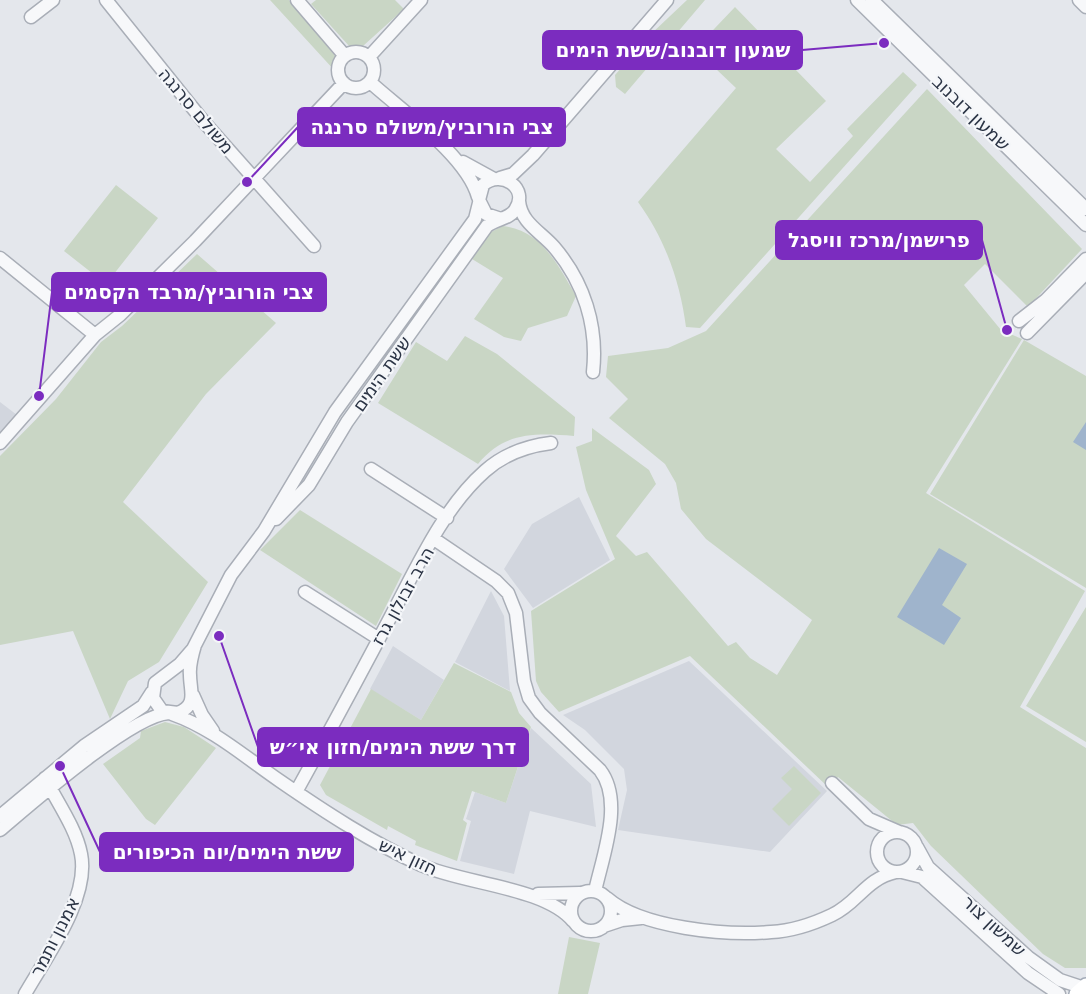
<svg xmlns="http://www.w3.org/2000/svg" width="1086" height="994" font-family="'DejaVu Sans',Heebo,sans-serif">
	<rect width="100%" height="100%" fill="#e4e7ec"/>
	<path fill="#d2d6de" d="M0 402 17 415 0 434Z
		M579 497 610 560 533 608 504 569 532 524Z
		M491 591 504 616 510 691 455 662Z
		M393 646 444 680 421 720 370 689Z
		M689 661 827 791 770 852 618 830 627 790 624 769 585 730 563 715Z
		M531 728 591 784 596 827 530 811 514 874 460 861 471 821 466 819 475 792 506 803Z"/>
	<path fill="#c9d6c5" d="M270 0H289L337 58 335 71Z
		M316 0H395L404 9 363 46 350 47 311 4Z
		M687 0H705L625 94 616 87 615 75 650 35Z
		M735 7 826 101 776 149 810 182 853 136 847 129 903 72 917 85 700 328 686 327C680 281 665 239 638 202L736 88 695 49Z
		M927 89 1082 249 1028 307 985 264 964 285 1001 330 1022 339 926 493 1085 591 1020 707 1086 748V968H1065L1043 954 931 846 913 823 897 825 838 777 828 787 690 656 559 712 541 692 536 681 531 611 615 559 586 490 576 447 592 441V428L649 470 656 484 616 536 636 556 647 552 728 646 736 642 750 658 777 675 812 620 706 539 681 509 676 483 665 464 609 418 628 399 606 377 608 356 668 348 706 331Z
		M116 185 158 218 106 284 64 251Z
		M503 226C541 230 558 265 576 296L567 316 528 328 521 341 504 337 474 319 503 278 472 259 491 232Z
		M197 254 276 323 206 394 123 502 208 582 159 662 128 681 110 719 73 631 0 645V456L56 399 101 342 122 326Z
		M465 336 497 354 575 417 574 436C534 433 504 432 478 464L378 403 416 342 447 361Z
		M1024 340 1086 376V588L930 494Z
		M300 510 402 574 376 626 260 550Z
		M1086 607V742L1026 706Z
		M454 663 511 692 519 713 531 727 506 803 472 791 463 820 467 823 457 861 415 845 416 841 388 826 387 830 326 795 320 785 371 689 421 720Z
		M165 722 184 727 216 748 155 825 146 819 103 764 140 738 141 731Z
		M794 766 821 793 789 826 772 809 792 789 781 778Z
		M569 937 600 943 588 994H558Z"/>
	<path fill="#9fb4cc" d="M1086 422V450L1073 442Z
		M939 548 967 564 942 605 961 618 944 645 897 617Z"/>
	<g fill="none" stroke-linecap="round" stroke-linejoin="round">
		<g stroke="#a9aeb7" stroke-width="15">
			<path id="minor" d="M106 0 204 122 314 246
				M297 0 345 56
				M857 0 1086 225
				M872 0 1086 209
				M1079 0 1086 7
				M31 17 53 0
				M338 70a18 18 0 1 1 36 0a18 18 0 1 1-36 0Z
				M369 57 421 0
				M370 82C402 111 467 156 478 197
				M463 162 494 179
				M500 178 513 174 533 155 667 0
				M519 201C521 223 541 232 554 247 584 282 598 326 593 372
				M0 258 95 335
				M1019 321 1046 300 1086 259
				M1027 333 1086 273
				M0 443 95 335 120 315 195 241 344 83
				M371 469 447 518
				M276 519 309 485 347 422 487 226C496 219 509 219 515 210 530 188 501 169 483 185L479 200 486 214 501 219
				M434 539 496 581 508 593 516 613 524 681 529 698 540 713 600 770C624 801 603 855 595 891
				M305 592 379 639
				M195 645C192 655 189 665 190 675 190 691 198 705 178 713L162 711 153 698 155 683 180 664 193 649 231 575 264 531 335 412 475 219 479 203
				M193 695 202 715 213 731
				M172 714C212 728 245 757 280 781 325 812 371 842 421 865 463 884 545 887 573 921
				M832 783 869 819 899 832
				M296 792C328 734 360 675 391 616 417 567 443 508 485 471 504 454 527 446 551 443
				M0 816 84 746 143 706 152 692
				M0 830C32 803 132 715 169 713
				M877 852a20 20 0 1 1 40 0a20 20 0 1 1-40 0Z
				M917 847 928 867 1028 957 1060 980 1084 988
				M902 872 922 877 1028 973 1059 994
				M571 911a20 20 0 1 1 40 0a20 20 0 1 1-40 0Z
				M538 894 580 893
				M607 898C641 928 726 936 771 932 792 931 813 924 832 915 858 903 865 879 896 872
				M604 926 622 920 641 918
				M25 994C46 957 90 898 81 854 76 828 57 802 45 778"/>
		</g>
		<g stroke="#a3abb8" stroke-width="18">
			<path id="major" d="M1077 994 1086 986"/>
		</g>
		<use href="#minor" stroke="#f7f8fa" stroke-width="12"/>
		<use href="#major" stroke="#fff" stroke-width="15"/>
	</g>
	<g text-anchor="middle" stroke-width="4.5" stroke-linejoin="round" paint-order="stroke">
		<g font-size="18" fill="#2b3445" stroke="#f4f6f9">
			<text transform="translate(196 111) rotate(50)" y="6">משולם סרנגה</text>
			<text transform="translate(971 113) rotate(44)" y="6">שמעון דובנוב</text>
			<text transform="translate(382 374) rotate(-55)" y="6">ששת הימים</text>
			<text transform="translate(403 596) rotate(-61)" y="6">הרב זבולון גרז</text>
			<text transform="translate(408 857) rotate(25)" y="6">חזון איש</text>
			<text transform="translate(994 926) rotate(43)" y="6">שמשון צור</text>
			<text transform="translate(55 937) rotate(-63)" y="6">אמנון ותמר</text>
		</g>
	</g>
	<path fill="none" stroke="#7b2cbf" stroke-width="2" d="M884 43L802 50M247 182L298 127M1007 330L982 240M39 396L52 292M219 636L258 747M60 766L100 852"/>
	<g fill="#7b2cbf" stroke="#f4f6f9" stroke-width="2">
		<circle cx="884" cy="43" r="6"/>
		<circle cx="247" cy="182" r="6"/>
		<circle cx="1007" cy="330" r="6"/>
		<circle cx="39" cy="396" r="6"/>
		<circle cx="219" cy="636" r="6"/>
		<circle cx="60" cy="766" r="6"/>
	</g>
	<g fill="#7b2cbf" stroke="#7b2cbf" stroke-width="2">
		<rect x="543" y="31" width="259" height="38" rx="6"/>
		<rect x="298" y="108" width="267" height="38" rx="6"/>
		<rect x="776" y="221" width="206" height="38" rx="6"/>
		<rect x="52" y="273" width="274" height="38" rx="6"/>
		<rect x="258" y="728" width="270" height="38" rx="6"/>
		<rect x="100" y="833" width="253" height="38" rx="6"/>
	</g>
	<g font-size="20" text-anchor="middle" font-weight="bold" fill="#fff">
		<text x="673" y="57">שמעון דובנוב/ששת הימים</text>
		<text x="432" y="134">צבי הורוביץ/משולם סרנגה</text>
		<text x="879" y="247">פרישמן/מרכז וויסגל</text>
		<text x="189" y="299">צבי הורוביץ/מרבד הקסמים</text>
		<text x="393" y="754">דרך ששת הימים/חזון אי״ש</text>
		<text x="227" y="859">ששת הימים/יום הכיפורים</text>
	</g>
</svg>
